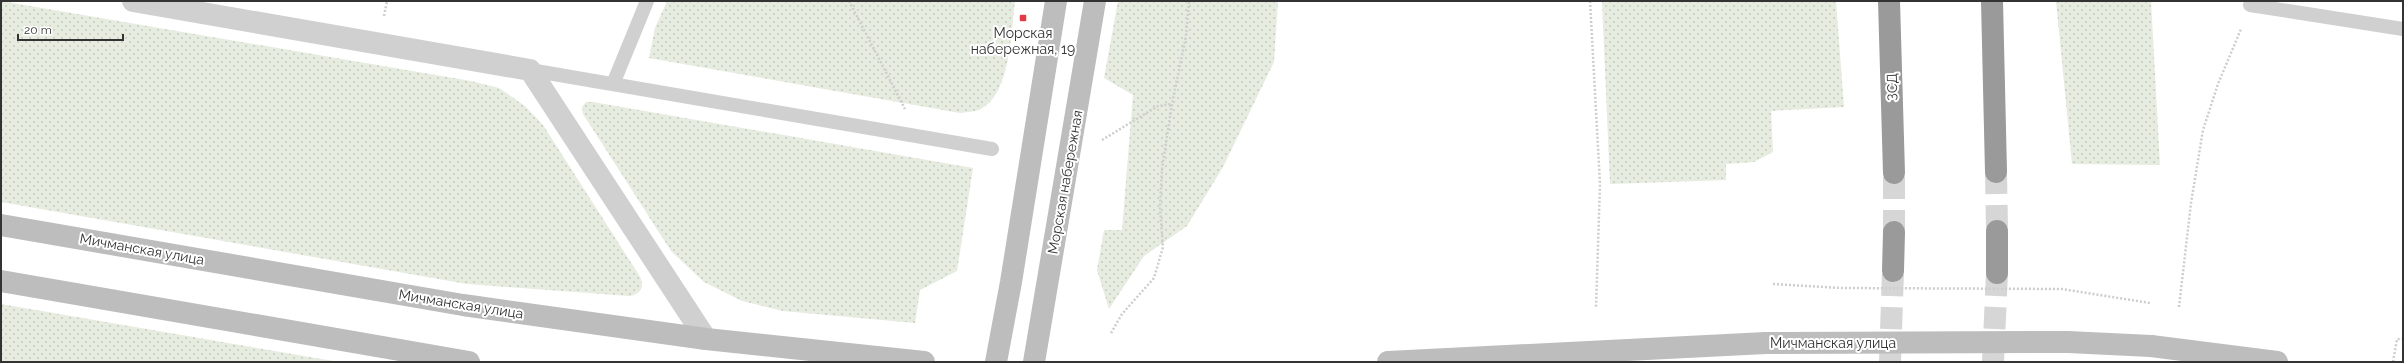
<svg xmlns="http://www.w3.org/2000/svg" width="2404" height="363" font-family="Raleway,sans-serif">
	<defs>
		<pattern id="grass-dots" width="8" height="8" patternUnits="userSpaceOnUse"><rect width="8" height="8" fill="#e6ecdf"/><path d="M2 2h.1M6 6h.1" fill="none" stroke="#c6cbc0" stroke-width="1.8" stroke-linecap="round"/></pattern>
	</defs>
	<rect width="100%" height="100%" fill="#fff"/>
	<path fill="url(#grass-dots)" d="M1 1 471 81 499 88 525 106 543 125 639 275C645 286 642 294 629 296L467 284 1 202Z
		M667 1H1015C1011 31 1011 93 981 109 975 112 966 112 960 113L649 58 655 28Z
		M1118 1H1278L1274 62 1223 167 1187 226 1144 256 1109 309 1097 270 1104 230H1122L1133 95 1104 78Z
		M1602 1H1836L1844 107 1771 111 1773 152 1754 162 1726 164V180L1610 184Z
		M2056 1H2151L2160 165 2072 164Z
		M586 102H593L973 168 957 271 920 290 915 323 783 311 742 301 704 282 671 251 583 114 582 107Z
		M1 304 339 362H1Z"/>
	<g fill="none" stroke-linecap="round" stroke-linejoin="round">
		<path stroke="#d6d6d6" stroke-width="22" stroke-dasharray="22 11" stroke-linecap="butt" d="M1996 172 1997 231
			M1894 232V173
			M1890 362 1893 271
			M1993 362 1997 273"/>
		<path stroke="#cdcdcd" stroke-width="2.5" stroke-dasharray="2 2" stroke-linecap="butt" d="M849 1 905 109
			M1590 1 1600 184 1596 308
			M384 16 387 1
			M1102 140 1158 106 1172 104
			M2179 307 2191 203 2203 130 2218 84 2241 29
			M1111 333 1122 314 1154 278 1163 247 1160 207 1162 169 1172 104 1186 36 1189 1
			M2393 362 2397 339H2403"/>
		<path stroke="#d0d0d0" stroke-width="14" d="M2250 5 2403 29
			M530 70 992 149
			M613 84 647 1"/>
		<path stroke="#d0d0d0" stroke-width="22" d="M133 1 530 70 706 339"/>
		<path stroke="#bdbdbd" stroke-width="22" d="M1 225 463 305 706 339 924 362
			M1 281 469 362
			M2151 346 2277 362
			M996 362 1011 282 1056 1
			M1034 362 1095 1
			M1388 362 1766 343"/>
		<path stroke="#9a9a9a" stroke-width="22" d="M1889 1 1894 173
			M1992 1 1996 172
			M1997 231V273
			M1893 271 1894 232"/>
		<path stroke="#cdcdcd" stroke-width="2.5" stroke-dasharray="2 2" stroke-linecap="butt" d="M1773 284 1841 288 2062 289 2150 303"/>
		<path stroke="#bdbdbd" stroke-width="22" d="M1766 343 2068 342 2151 346"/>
	</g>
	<rect fill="#e63946" stroke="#fff" stroke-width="1.5" x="1019" y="14" width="8" height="8" rx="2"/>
	<g text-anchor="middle" stroke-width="4" stroke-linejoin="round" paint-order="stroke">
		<g font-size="14" fill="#333" stroke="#fff">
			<text x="1023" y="38">Морская<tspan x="1023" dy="16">набережная, 19</tspan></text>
		</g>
		<g font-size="14" fill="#333" stroke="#fff">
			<text transform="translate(1892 87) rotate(-92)" y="5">ЗСД</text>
			<text transform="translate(1065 182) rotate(-80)" y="5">Морская набережная</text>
			<text transform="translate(142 249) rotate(10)" y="5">Мичманская улица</text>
			<text transform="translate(461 304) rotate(9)" y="5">Мичманская улица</text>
			<text x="1833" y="348">Мичманская улица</text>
		</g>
	</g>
	<rect width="2404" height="363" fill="none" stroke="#333333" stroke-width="4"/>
	<path d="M18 34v6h105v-6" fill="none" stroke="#333333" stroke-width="2"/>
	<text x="24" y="34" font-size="12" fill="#333333" stroke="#ffffff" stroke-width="3" paint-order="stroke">20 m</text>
</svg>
